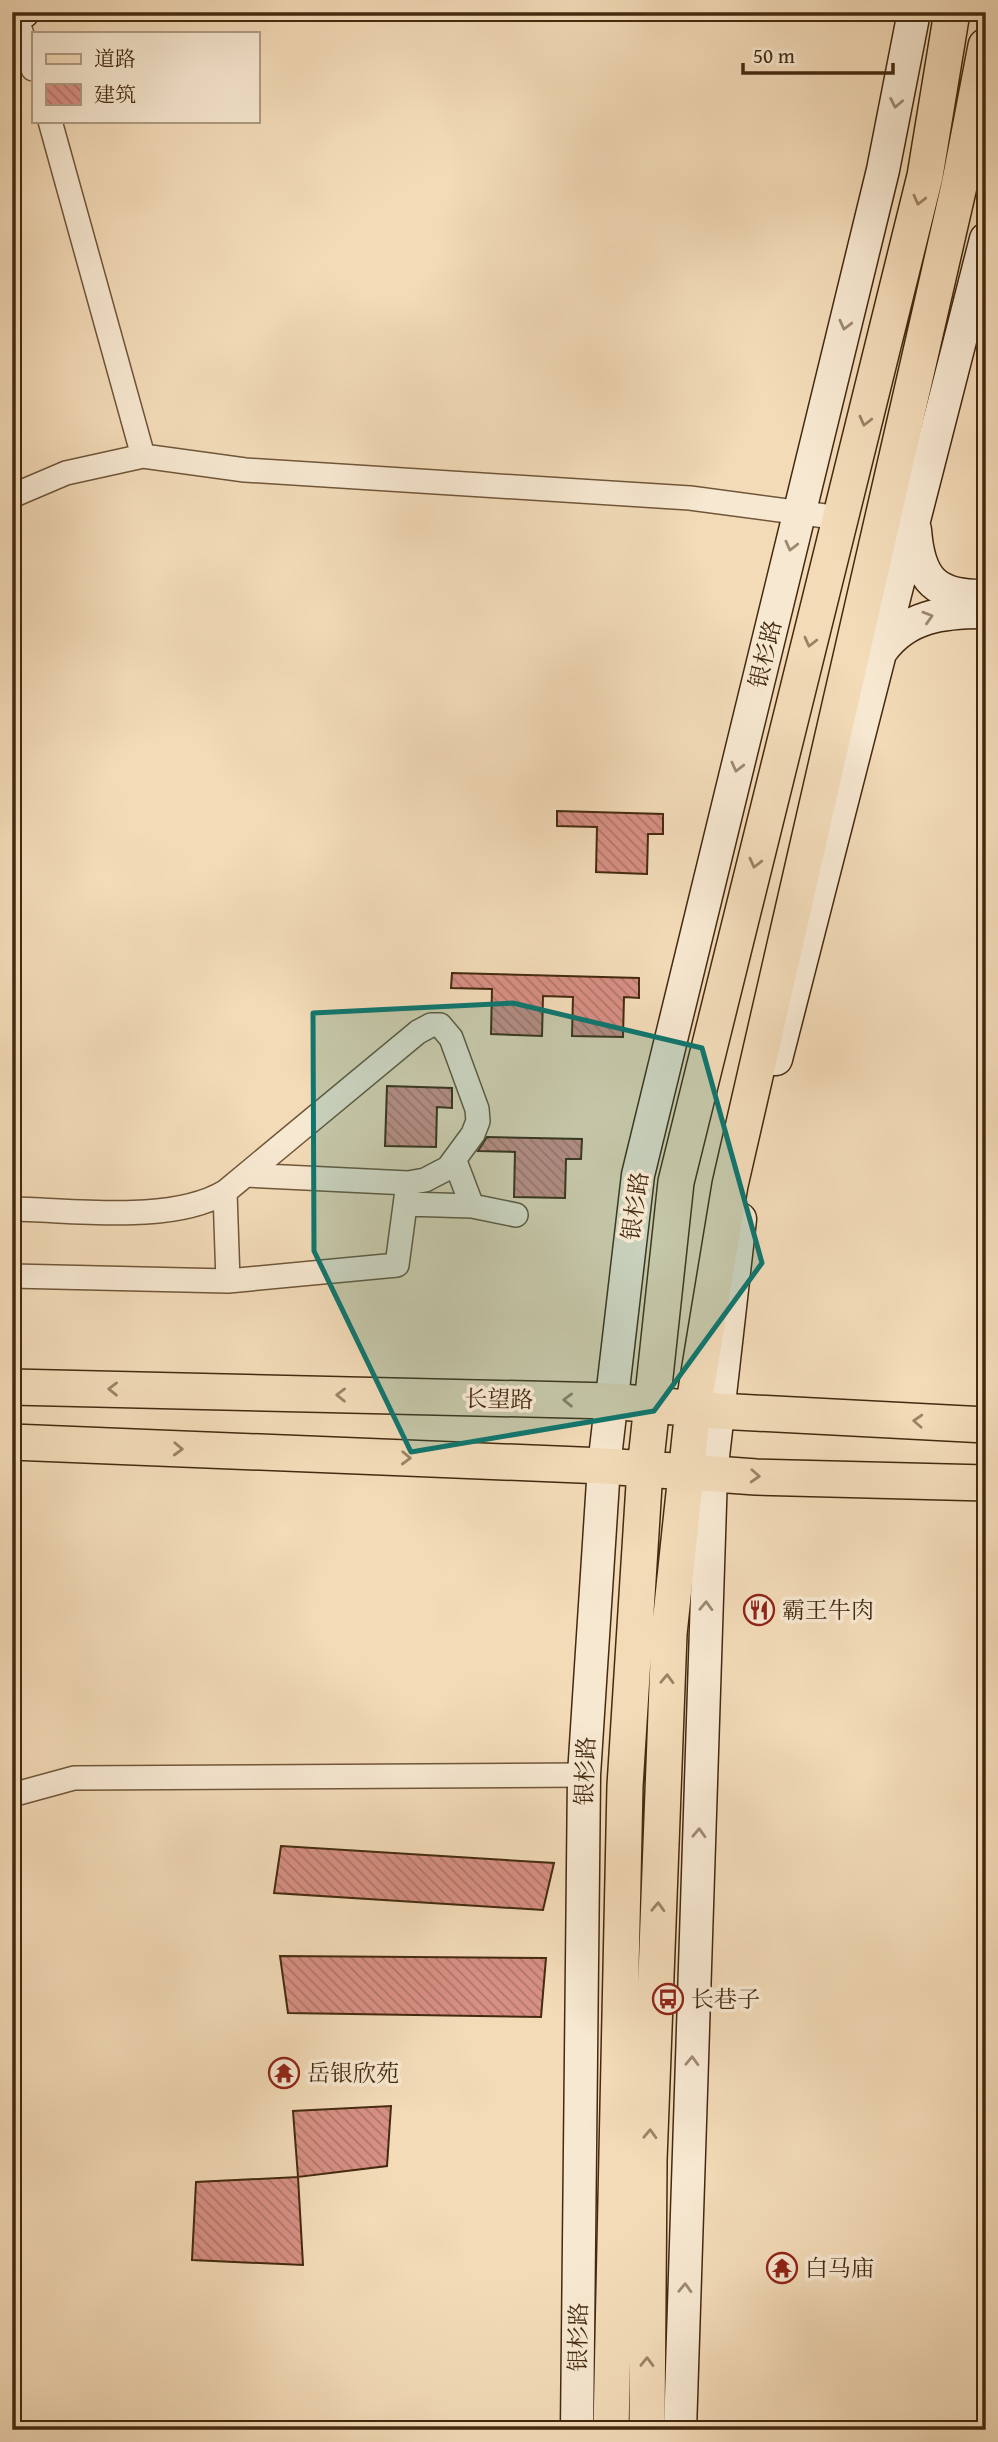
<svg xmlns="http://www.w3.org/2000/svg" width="998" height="2442" font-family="'Gentium Book Plus','Noto Serif SC',serif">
	<defs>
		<pattern id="building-back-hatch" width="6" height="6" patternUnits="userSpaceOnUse" patternTransform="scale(1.75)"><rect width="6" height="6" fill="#d89085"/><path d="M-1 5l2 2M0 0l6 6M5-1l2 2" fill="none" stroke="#b1766b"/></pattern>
	</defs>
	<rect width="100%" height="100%" fill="#f3dbb8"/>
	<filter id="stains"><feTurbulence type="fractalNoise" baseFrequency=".00286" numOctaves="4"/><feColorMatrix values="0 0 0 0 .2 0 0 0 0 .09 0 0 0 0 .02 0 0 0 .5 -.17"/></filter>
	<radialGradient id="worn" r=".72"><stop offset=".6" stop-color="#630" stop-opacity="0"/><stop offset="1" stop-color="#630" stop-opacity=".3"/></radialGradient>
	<path fill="url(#building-back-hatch)" stroke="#442a0f" stroke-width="2" d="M557 811 663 814V834H648L647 874 596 872 597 827 557 826Z
		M452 973 639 978V998L624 997 623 1037 572 1036 573 997 543 996 542 1036 491 1034 492 989 451 988Z
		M387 1086 452 1088V1108L437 1107 436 1147 385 1146Z
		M487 1137 582 1139 581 1159H566L565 1198 514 1197 515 1152 478 1151Z
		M281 1846 554 1863 543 1910 274 1893Z
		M280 1956 546 1958 541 2017 288 2013Z
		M391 2106 387 2166 298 2177 293 2111Z
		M298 2177 303 2265 192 2260 196 2182Z"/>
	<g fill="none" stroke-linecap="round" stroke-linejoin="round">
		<g stroke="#705639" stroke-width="26">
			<path id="street" d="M16 16 33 69
				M50 121 143 456
				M12 496 66 473 143 456 245 470 690 498 840 518
				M455 1161 472 1206
				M225 1192 228 1281
				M407 1204 472 1206 516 1215
				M12 1209C75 1210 171 1224 225 1192L418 1032 431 1025H440L451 1038 477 1109 478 1121 473 1134 448 1168 425 1180 408 1183 246 1175
				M12 1276 228 1281 397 1265 408 1183
				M12 1795 74 1778 584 1775"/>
		</g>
		<g stroke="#442a0f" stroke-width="35">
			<path id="secondary" d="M12 18 23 12
				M915 530C919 581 936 597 986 596
				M882 650C907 616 943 612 983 612
				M776 1059 986 239
				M577 2430 584 1775 604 1466 638 1175 883 170 914 12
				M680 2430 711 1474 740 1219"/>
		</g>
		<g stroke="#442a0f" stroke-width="38">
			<path id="primary" d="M12 1387 611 1401 718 1411 986 1425
				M12 1442 604 1466 756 1477 986 1483
				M611 2430 625 1786 645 1469 676 1182 925 176 952 12
				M647 2430 649 2160 669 1634 693 1409 730 1185 959 186 986 46"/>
		</g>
		<use href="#street" stroke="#f7e8d1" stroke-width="23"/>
		<use href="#secondary" stroke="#f7e8d1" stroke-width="32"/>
		<use href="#primary" stroke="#f3dbb8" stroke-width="35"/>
	</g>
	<defs><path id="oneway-chevron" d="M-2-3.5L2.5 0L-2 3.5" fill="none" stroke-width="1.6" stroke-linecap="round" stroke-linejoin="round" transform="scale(1.75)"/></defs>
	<g stroke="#9e8970">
		<use href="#oneway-chevron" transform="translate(896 103) rotate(101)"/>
		<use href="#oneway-chevron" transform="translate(845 325) rotate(104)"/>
		<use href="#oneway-chevron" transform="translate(791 546) rotate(104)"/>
		<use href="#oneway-chevron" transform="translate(928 617) rotate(-17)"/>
		<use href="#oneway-chevron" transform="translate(737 767) rotate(104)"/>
		<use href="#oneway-chevron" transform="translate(706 1606) rotate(-88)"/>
		<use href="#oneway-chevron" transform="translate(699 1833) rotate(-88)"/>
		<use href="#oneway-chevron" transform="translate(692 2061) rotate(-88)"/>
		<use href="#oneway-chevron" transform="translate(685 2288) rotate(-88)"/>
	</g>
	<g stroke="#9c8264">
		<use href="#oneway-chevron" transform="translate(919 200) rotate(104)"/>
		<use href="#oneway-chevron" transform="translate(865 421) rotate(104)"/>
		<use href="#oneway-chevron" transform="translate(810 642) rotate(104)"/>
		<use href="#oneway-chevron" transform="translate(755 863) rotate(104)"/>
		<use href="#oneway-chevron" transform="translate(113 1389) rotate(-179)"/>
		<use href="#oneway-chevron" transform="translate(341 1395) rotate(-179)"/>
		<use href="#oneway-chevron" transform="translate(568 1400) rotate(-179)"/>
		<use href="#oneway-chevron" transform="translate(918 1421) rotate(-177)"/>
		<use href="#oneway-chevron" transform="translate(178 1449) rotate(2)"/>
		<use href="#oneway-chevron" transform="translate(406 1458) rotate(2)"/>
		<use href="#oneway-chevron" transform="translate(755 1476) rotate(3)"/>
		<use href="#oneway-chevron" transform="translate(667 1679) rotate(-88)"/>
		<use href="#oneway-chevron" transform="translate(658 1907) rotate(-88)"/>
		<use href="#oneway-chevron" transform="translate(650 2134) rotate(-88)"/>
		<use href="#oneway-chevron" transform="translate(647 2362) rotate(-89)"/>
	</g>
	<path fill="#0f766e" fill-opacity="0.2" stroke="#0f766e" stroke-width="5" stroke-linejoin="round" d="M513 1003 702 1048 762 1263 654 1411 411 1452 314 1251 313 1013Z"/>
	<defs>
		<g id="restaurant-ring" transform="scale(1.575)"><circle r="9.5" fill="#f7e8d1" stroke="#8f2418" stroke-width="1.5"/><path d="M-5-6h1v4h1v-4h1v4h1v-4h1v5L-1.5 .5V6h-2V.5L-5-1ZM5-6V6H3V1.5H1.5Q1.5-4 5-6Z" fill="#8f2418"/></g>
		<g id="bus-ring" transform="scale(1.575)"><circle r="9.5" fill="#f7e8d1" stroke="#8f2418" stroke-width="1.5"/><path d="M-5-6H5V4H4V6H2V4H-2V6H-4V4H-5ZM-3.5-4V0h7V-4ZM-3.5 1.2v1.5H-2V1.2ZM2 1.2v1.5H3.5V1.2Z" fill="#8f2418"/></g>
		<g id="temple-ring" transform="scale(1.575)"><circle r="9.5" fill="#f7e8d1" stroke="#8f2418" stroke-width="1.5"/><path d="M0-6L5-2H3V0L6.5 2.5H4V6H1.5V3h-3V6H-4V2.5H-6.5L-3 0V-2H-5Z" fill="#8f2418"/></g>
	</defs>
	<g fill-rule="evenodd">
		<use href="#restaurant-ring" x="759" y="1610"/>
		<use href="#bus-ring" x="668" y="1999"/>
		<use href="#temple-ring" x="284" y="2073"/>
		<use href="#temple-ring" x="782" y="2268"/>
	</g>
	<g text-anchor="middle" stroke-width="7" stroke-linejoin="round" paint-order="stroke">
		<g font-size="23" fill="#442a0f" stroke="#f7e8d1">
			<text transform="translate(765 654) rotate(-76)" y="8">银杉路</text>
			<text transform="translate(635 1206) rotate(-82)" y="8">银杉路</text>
			<text transform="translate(499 1399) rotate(1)" y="8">长望路</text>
			<text transform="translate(585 1771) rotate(-88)" y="8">银杉路</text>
			<text transform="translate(578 2337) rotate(-89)" y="8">银杉路</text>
		</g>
		<g font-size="23" fill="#442a0f" stroke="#f7e8d1" text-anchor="start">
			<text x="782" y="1618">霸王牛肉</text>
			<text x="691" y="2007">长巷子</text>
			<text x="307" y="2081">岳银欣苑</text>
			<text x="805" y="2276">白马庙</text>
		</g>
	</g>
	<rect width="998" height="2442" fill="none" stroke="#f3dbb8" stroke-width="42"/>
	<rect x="14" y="14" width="970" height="2414" fill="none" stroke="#442a0f" stroke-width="3.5"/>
	<rect x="21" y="21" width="956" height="2400" fill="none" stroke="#442a0f" stroke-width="2"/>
	<rect x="32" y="32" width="228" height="91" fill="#f7e8d1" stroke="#af9c83" stroke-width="2"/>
	<rect x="46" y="54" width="35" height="10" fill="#f3dbb8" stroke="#af9c83" stroke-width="2"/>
	<text x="94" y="66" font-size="21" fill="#442a0f">道路</text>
	<rect x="46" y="84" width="35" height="21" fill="url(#building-back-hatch)" stroke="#af9c83" stroke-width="2"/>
	<text x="94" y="102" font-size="21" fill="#442a0f">建筑</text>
	<path d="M743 63v10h150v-10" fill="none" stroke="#442a0f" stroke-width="3.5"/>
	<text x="753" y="63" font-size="21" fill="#442a0f" stroke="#f7e8d1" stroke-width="5" paint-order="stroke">50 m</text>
	<rect width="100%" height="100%" filter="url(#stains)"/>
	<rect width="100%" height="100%" fill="url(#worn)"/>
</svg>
